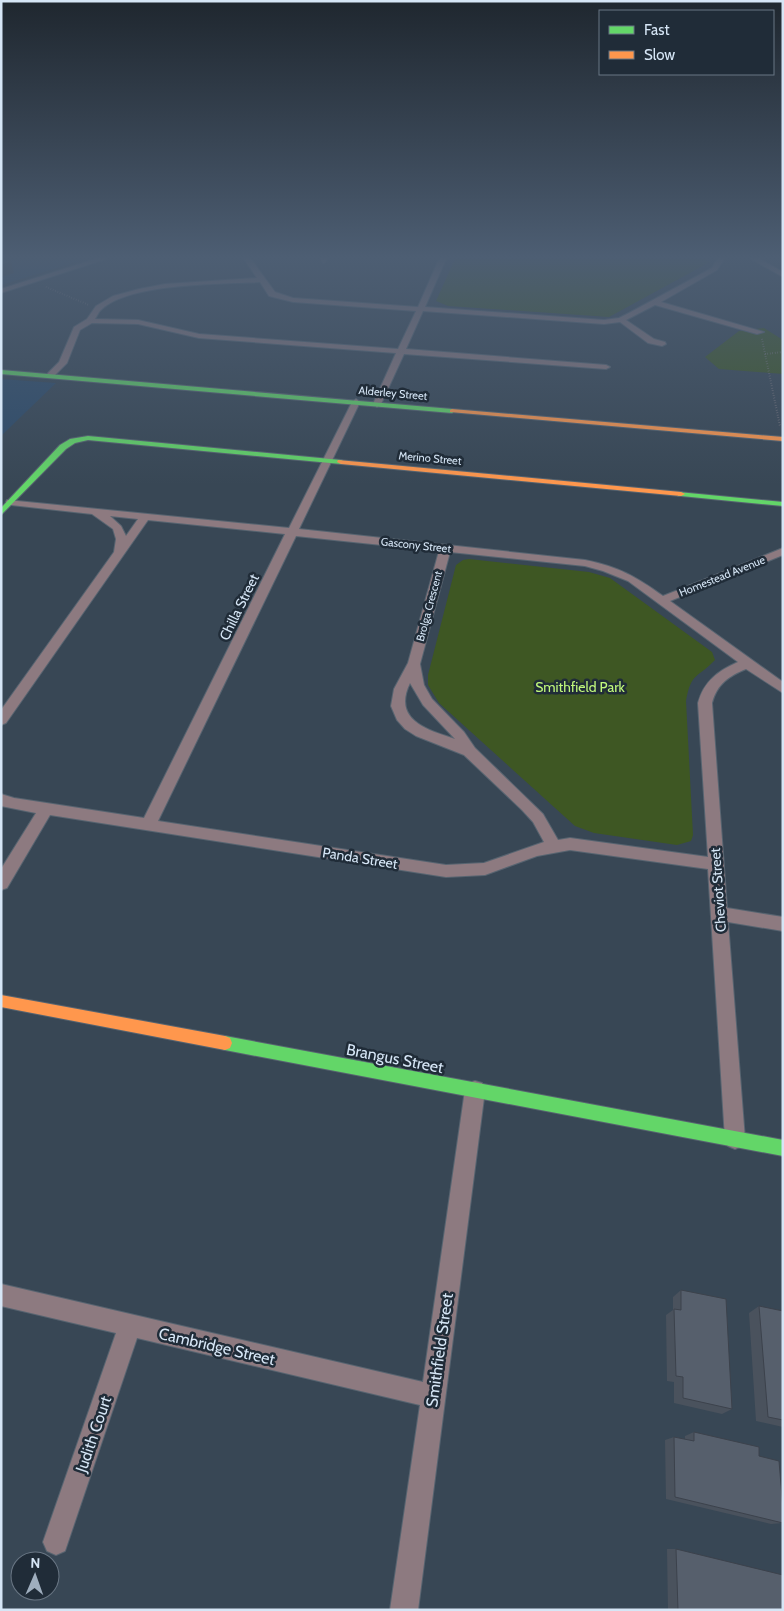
<svg xmlns="http://www.w3.org/2000/svg" width="784" height="1611" font-family="Cabin,sans-serif">
	<rect width="100%" height="100%" fill="#384755"/>
	<path fill="#2e4b69" d="M1 259H86L1 285Z
		M1 379 56 383 1 436Z"/>
	<path fill="#3e5723" d="M455 259H704L710 262 609 317 448 306 436 301Z
		M764 328 783 340V374L719 369 705 357 739 331Z
		M469 559 589 572 610 578 712 652 715 660C698 678 691 672 686 701L693 835 691 841 677 845 594 833 575 826 439 703 428 685V675L456 565 463 560Z"/>
	<g fill="none" stroke-linecap="round" stroke-linejoin="round">
		<g stroke="#576470" stroke-width="2">
			<path id="street" d="M95 259H106L1 293V289Z
				M244 259H251L275 292 293 298 418 307 439 259H446L425 307 604 320 619 318 629 313 712 268 717 259H724L717 270 661 302 764 332 757 334 655 305 626 320 654 339 665 342 666 344 662 346 648 343 620 322 604 324 423 311 406 349 606 365 610 367 606 369 404 354 381 404 377 407 373 404 396 353 199 338 138 324 92 323 80 330 67 363 52 378 45 376 59 362 74 327 87 319 96 306 113 296 139 289 165 284 257 278ZM260 282 269 296 293 302 416 311 398 349 199 334 138 320 95 319C97 316 99 311 102 309 130 283 222 284 260 282Z
				M321 259H328L324 263 322 262Z
				M751 259H760L783 272V277Z
				M356 399 360 402 299 529 585 560C619 567 635 576 663 596L783 548V555L670 601 783 682V693L746 669C729 676 717 684 712 703L727 908 783 917V931L728 922 745 1139 742 1146 735 1149 728 1146 725 1139 708 869 570 850 537 856 485 875 446 877 50 815 7 888 1 890V869L36 813 1 806V794L14 798 144 818 285 534 148 520 6 723 1 725V710L114 552 116 539 113 529 92 514 11 505 7 504 6 502 7 500 289 528 352 402ZM110 516 138 519 126 536 121 526ZM296 536 439 551 408 663 394 689 391 706 397 720 405 729 416 736 464 755 522 810 533 822 544 842 484 863 446 865 158 821ZM450 552 585 566 603 571 628 581 738 662C718 671 704 681 698 703L708 857 570 838 558 840 543 814 475 748 464 732 432 699 424 685 420 664ZM410 683 423 705 455 739C427 730 392 720 410 683Z
				M475 1081 482 1083 485 1090 418 1610H390L420 1405 137 1338 65 1551 56 1555 47 1551 43 1542 116 1333 1 1306V1284L423 1382 465 1090 468 1083Z"/>
		</g>
		<g stroke="#576470" stroke-width="2">
			<path id="fast" d="M1 370 452 409 455 411 452 413 1 374Z
				M88 436 341 460 345 462 341 464 88 440 75 443 66 449 1 515V508L60 445 70 439Z
				M678 492 783 502V506L681 496H678Z
				M225 1036 783 1140V1156L225 1050 220 1048 218 1043 220 1038Z"/>
		</g>
		<g stroke="#576470" stroke-width="2">
			<path id="slow" d="M452 409 783 437V441L450 412V410Z
				M338 460 681 492 685 494 681 496 341 464 337 462Z
				M1 995 225 1036 230 1038 232 1043 230 1048 225 1050 1 1007Z"/>
		</g>
		<path stroke="#857e85" stroke-width="2" stroke-dasharray="0.5 2" stroke-linecap="butt" d="M46 287 89 305
			M762 339 780 426
			M765 354 783 352"/>
		<use href="#street" fill="#8d7a80" fill-rule="evenodd"/>
		<use href="#fast" fill="#63d668" fill-rule="evenodd"/>
		<use href="#slow" fill="#ff974d" fill-rule="evenodd"/>
	</g>
	<path fill="#4a525d" d="M681 1290 732 1409 722 1414 674 1403V1382L667 1381 666 1315 673 1310V1297Z
		M759 1306 783 1311V1427L756 1421 749 1313Z
		M694 1432 759 1456 783 1523 771 1524 666 1499 665 1440 674 1437 685 1439V1436Z
		M667 1549H676L783 1610H668Z"/>
	<path fill="#3c424c" d="M11 262 14 273 1 277V265Z"/>
	<path fill="#565f6c" stroke="#3c424c" d="M1 259H3L11 262 1 265Z
		M681 1290 726 1299 732 1409 683 1398V1377L676 1376 674 1309 681 1310Z
		M759 1306 783 1311V1420L768 1417Z
		M694 1432 759 1447V1456L779 1461 783 1509V1523L675 1497 674 1437 694 1441Z
		M676 1549 783 1575V1610H678Z"/>
	<linearGradient id="sky" x2="0" y2="1"><stop stop-color="#1f272f"/><stop offset="0.53" stop-color="#4d5e73"/><stop offset="1" stop-color="#4d5e73" stop-opacity="0"/></linearGradient>
	<rect width="784" height="485" fill="url(#sky)"/>
	<g text-anchor="middle" stroke-width="5" stroke-linejoin="round" paint-order="stroke">
		<g font-size="11" fill="#d6e6f6" stroke="#202c38">
			<text transform="translate(393 393) rotate(5)" y="4">Alderley Street</text>
			<text transform="translate(430 458) rotate(5)" y="4">Merino Street</text>
			<text transform="translate(416 545) rotate(6)" y="4">Gascony Street</text>
			<text transform="translate(722 576) rotate(-22)" y="4">Homestead Avenue</text>
			<text transform="translate(429 606) rotate(-75)" y="4">Brolga Crescent</text>
		</g>
		<g font-size="14" fill="#d6e6f6" stroke="#202c38">
			<text transform="translate(239 607) rotate(-64)" y="5">Chilla Street</text>
			<text transform="translate(360 858) rotate(9)" y="5">Panda Street</text>
			<text transform="translate(718 890) rotate(-94)" y="5">Cheviot Street</text>
		</g>
		<g font-size="14" fill="#c0f87b" stroke="#202c38">
			<text x="580" y="692">Smithfield Park</text>
		</g>
		<g font-size="16" fill="#d6e6f6" stroke="#202c38">
			<text transform="translate(395 1058) rotate(11)" y="6">Brangus Street</text>
			<text transform="translate(217 1346) rotate(13)" y="6">Cambridge Street</text>
			<text transform="translate(439 1350) rotate(-82)" y="6">Smithfield Street</text>
			<text transform="translate(93 1434) rotate(-71)" y="6">Judith Court</text>
		</g>
	</g>
	<rect width="784" height="1611" fill="none" stroke="#d6e6f6" stroke-width="5"/>
	<rect x="599" y="10" width="175" height="65" fill="#202c38" stroke="#697684"/>
	<rect x="609" y="26" width="25" height="8" fill="#63d668" stroke="#697684"/>
	<text x="644" y="35" font-size="15" fill="#d6e6f6">Fast</text>
	<rect x="609" y="51" width="25" height="8" fill="#ff974d" stroke="#697684"/>
	<text x="644" y="60" font-size="15" fill="#d6e6f6">Slow</text>
	<g transform="translate(35 1576) rotate(2)"><circle r="24" fill="#202c38" stroke="#697684"/>
	<path d="M0-4L9 19L0 12L-9 19Z" fill="#9faebe"/>
	<text y="-8" font-size="14" font-weight="bold" text-anchor="middle" fill="#d6e6f6">N</text>
	</g>
</svg>
